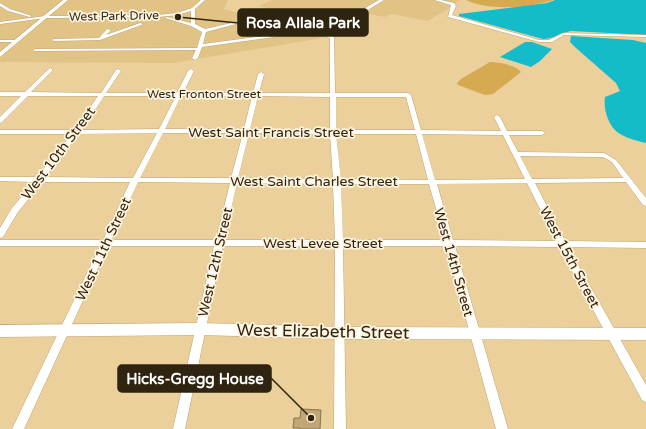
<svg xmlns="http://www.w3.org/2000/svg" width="646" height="429" font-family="'Varela Round',sans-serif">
	<rect width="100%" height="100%" fill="#ebd09b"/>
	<path fill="#e1c386" d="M0 0H228L224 9 263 21 281 12 259 6 272 0H460L445 11 427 21 391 14 385 17 364 13 335 30V38L268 22 322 38 173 63 0 62Z"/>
	<path fill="#d5aa50" d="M466 0H553C530 8 488 11 466 0Z
		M490 62C499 62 516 65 521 72L493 94 485 95 458 85 457 83 461 79Z"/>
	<path fill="#14bcca" d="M555 0H646V35L571 31C561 33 553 39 543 39L459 16V14L547 3Z
		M571 36 633 40 646 43V143C638 141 629 139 622 135 609 129 603 110 605 97L620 91 616 83 576 48 570 42Z
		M525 42H532L552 49 540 61 531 67 500 57Z"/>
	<path fill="#c1a773" stroke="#877550" d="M301 409 321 410 320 429H300V428H293L294 418H300Z"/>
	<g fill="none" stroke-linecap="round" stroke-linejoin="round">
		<g stroke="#bfa572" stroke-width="1">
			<path id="minor" d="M201 0H205L195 9V24L205 29 249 19 251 20 206 32 203 44 303 31H313L330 35V32L333 27 379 0H384L337 29 334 32 335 93H408L411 95 421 130 501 131 494 117 497 115 500 117 507 131H542L545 133 542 135H509L518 152 604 153 616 160 646 198V206L643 205 626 182 535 183 565 241 646 242V248L568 247 646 385V402L642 400 559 247 455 246 508 429H496L446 246H343L346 429H334L335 246H223L185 429H173L214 246H108L24 429H12L100 246H0V240H103L130 182H42L18 212 3 237 0 238V228L12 208 34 182 0 181V177H37L72 134H0V130H75L98 96H28L2 122 0 123V117L21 96H0V92H25L50 68 52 69V71L31 92 101 93 116 70 118 69 121 71 106 93H177L188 71 191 69 194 71 183 93H253L258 74 261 72 264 74 259 93H330V38L313 33H303L202 47 198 58 195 60 192 58 196 50 35 51 33 50 35 49 197 48 202 32 191 26 165 18 167 17 191 23V11L178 15 158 17 45 18 0 24V22L45 16 158 15 177 13 192 8ZM104 96H176L159 129 82 130ZM181 96H252L244 129H165ZM258 96 330 97V130L250 129ZM336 97H406L415 130H336ZM157 133 133 178 45 177 79 134ZM163 133H243L231 178H140ZM249 133 330 134 333 179 238 178ZM336 134H416L428 180 341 179ZM422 134 503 135 525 179 435 180ZM520 156 603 157 612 162 623 178 532 179ZM138 182 230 183 216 240H111ZM237 183 333 184 335 240H224ZM527 183 556 241 453 240 437 184ZM341 184H429L445 240H343Z
				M434 0H441L454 3 456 6 452 15 539 40H549L563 33 646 35V37L564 35 552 42H539L448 17 451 5Z
				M0 3 10 9 32 16 30 17 8 11 0 6Z
				M140 23 144 24 100 40 54 41 52 40 54 39 99 38 107 29 111 30 106 35Z
				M0 40H16L18 41 16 42H0Z"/>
		</g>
		<g stroke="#bfa572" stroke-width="1">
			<path id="tertiary" d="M63 0H68L0 57V52Z
				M199 323 340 327 646 328V340L340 339 199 335 0 337V325Z"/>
		</g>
		<use href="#minor" fill="#fff" fill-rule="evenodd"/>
		<use href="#tertiary" fill="#fff" fill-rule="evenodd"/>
	</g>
	<g text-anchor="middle" stroke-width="3.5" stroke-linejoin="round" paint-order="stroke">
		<g font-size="12" fill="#2f240f" stroke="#fef3de">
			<text transform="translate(114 16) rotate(-1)" y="4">West Park Drive</text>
			<text x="204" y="98">West Fronton Street</text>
		</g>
		<g font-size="14" fill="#2f240f" stroke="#fef3de">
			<text x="271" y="137">West Saint Francis Street</text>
			<text transform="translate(58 153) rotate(-53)" y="5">West 10th Street</text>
			<text x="314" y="186">West Saint Charles Street</text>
			<text x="323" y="248">West Levee Street</text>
			<text transform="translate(103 249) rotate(-65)" y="5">West 11th Street</text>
			<text transform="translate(570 257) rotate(62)" y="5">West 15th Street</text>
			<text transform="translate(215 262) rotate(-77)" y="5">West 12th Street</text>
			<text transform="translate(454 262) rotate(74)" y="5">West 14th Street</text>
		</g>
		<g font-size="17" fill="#2f240f" stroke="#fef3de">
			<text transform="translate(323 331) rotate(1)" y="6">West Elizabeth Street</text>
		</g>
	</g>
	<path fill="none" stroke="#2f240f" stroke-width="1.5" d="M178 17L238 23M311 418L271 378"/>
	<g fill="#2f240f" stroke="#fef3de" stroke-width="1.5">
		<circle cx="178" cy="17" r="4"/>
		<circle cx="311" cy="418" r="4"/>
	</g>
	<g fill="#2f240f" stroke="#2f240f" stroke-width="1.5">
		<rect x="238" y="9" width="130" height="27" rx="4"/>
		<rect x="118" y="365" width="153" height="27" rx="4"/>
	</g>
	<g font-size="15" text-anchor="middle" font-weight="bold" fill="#fff">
		<text x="303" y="28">Rosa Allala Park</text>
		<text x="195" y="384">Hicks-Gregg House</text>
	</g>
</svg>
